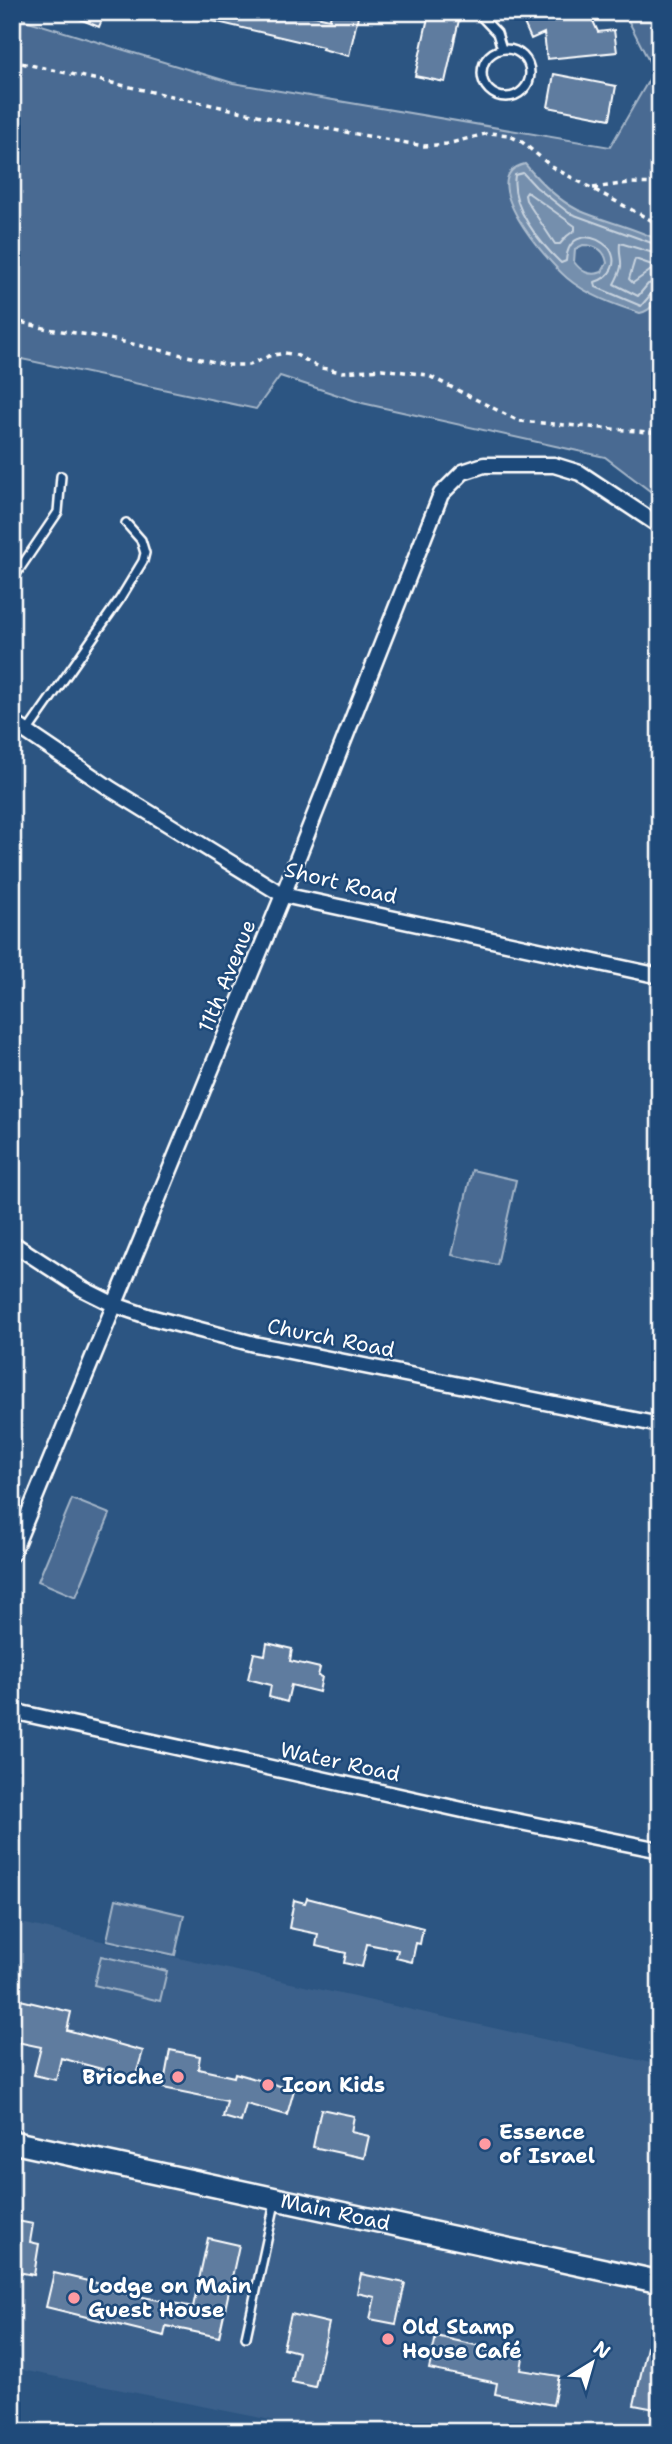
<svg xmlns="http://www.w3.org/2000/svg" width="672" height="2444" font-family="'Shantell Sans',sans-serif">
	<rect width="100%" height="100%" fill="#2c5582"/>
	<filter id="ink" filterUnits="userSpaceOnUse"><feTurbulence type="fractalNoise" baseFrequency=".0143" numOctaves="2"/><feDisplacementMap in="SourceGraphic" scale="14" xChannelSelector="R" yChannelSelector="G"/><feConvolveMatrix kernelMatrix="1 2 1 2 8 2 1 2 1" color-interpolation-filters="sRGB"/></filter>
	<g filter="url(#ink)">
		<path fill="#3b618b" d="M12 1921 660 2065V2432H331L12 2368Z"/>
		<path fill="#486b92" stroke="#a4b5c8" stroke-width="2" d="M624 12H660V495L654 494 605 457 362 403 280 376 256 409 12 357V16L233 83 610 147 654 71Z
			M472 1170 516 1180 497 1265 452 1255Z
			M72 1499 110 1514 76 1597 38 1581Z
			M116 1899 184 1915 175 1955 107 1940Z
			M101 1956 167 1971 160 2001 94 1985Z"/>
		<path fill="#748fad" stroke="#acbcce" stroke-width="2" fill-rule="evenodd" d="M525 164C539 181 558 200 578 210 605 222 634 227 660 241 660 262 668 307 640 313 615 305 587 295 567 278 547 261 472 176 525 164ZM583 245C595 245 605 250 607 263L602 272C589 277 581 271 574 262L575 249Z"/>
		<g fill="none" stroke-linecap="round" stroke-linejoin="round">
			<path stroke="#c7d2de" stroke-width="2" d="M527 192 575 226V230L567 236 560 244H555L526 200 525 195Z
				M660 246 569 213 536 187 523 173 515 175C510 207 539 242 561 263L566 261C568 234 590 231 609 248 619 263 611 277 595 282L596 287 641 306 653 292 660 290
				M660 255 620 243C618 263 627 260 614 284L638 296 648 284 660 281
				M635 259 652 265 654 268 633 283 629 279Z"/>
		</g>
		<path fill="#5e7c9f" stroke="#fff" stroke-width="2" d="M63 12H105L99 27Z
			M200 12H297L330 19 331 12H359L349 56 322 49 323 47 200 18Z
			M542 12H589L598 32 614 30 617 52 547 59 544 33 531 39 523 21Z
			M429 13 459 20 445 82 415 76Z
			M554 74 616 86 610 119 548 107Z
			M267 1643 292 1649 290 1661 320 1668 318 1676 322 1677 319 1692 291 1685 287 1702 269 1697 271 1685 248 1679 254 1653 265 1655Z
			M307 1898 423 1928 420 1944 416 1943 412 1962 396 1958 398 1950 367 1944 362 1967 344 1963 346 1953 316 1946 318 1934 289 1928 294 1900 305 1903Z
			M12 1998 71 2012 67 2030 143 2051 135 2078 61 2058 56 2080 34 2075 41 2047 12 2041Z
			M170 2050 200 2056 198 2069 234 2077 235 2073 294 2090 287 2115 246 2104 241 2122 223 2117 227 2101 163 2088Z
			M321 2109 354 2116 351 2132 369 2136 364 2158 313 2147Z
			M12 2220 33 2224 30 2242 39 2244 34 2275 12 2271Z
			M208 2238 239 2245 219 2337 166 2326 164 2336 46 2307 54 2273 105 2285 104 2289 193 2307Z
			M361 2274 405 2283 396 2324 370 2319 375 2297 357 2293Z
			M291 2314 329 2323 315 2387 292 2382 298 2352 283 2348Z
			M436 2336 484 2347V2350L523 2357 521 2370 559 2376 553 2405 495 2394 497 2383 429 2369Z
			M647 2347 660 2349V2410L634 2405Z"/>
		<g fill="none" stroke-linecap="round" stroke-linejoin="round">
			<g stroke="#fff" stroke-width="12">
				<path id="lane" d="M477 12 497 33 502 49
					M482 73a24 24 0 1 1 48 0a24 24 0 1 1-48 0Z
					M12 580 58 512 61 476
					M27 732 120 599 143 561 145 553 141 540 126 523
					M246 2337 275 2203"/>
			</g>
			<g stroke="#fff" stroke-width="19">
				<path id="street" d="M12 722 111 789 283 895 660 976
					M12 1243 83 1289 115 1305 150 1317 254 1344 660 1425
					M12 1554 283 895 441 494 463 472 484 465H554L580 473 660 526
					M12 1711 481 1814 660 1850"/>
			</g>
			<g stroke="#fff" stroke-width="26">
				<g id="secondary">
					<path id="s1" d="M12 2142 660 2282"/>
				</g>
			</g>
			<path stroke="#fff" stroke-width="3.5" stroke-dasharray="5 5" stroke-linecap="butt" d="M12 61 289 122 424 146 447 144 489 133 508 135 522 142 552 167 660 225
				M593 188 629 183 660 184
				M12 320 48 329 96 336 228 365H249L269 356 285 353 296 355 321 368 342 372 382 369 427 375 519 421 660 433"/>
			<use href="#lane" stroke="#1f4a7a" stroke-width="7"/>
			<use href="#street" stroke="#1f4a7a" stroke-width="14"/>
			<use href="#secondary" stroke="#1f4a7a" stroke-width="21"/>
		</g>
	</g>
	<g fill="#ff9aa2" stroke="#1f4a7a" stroke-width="2.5">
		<circle cx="178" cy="2077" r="7"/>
		<circle cx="268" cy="2085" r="7"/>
		<circle cx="485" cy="2144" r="7"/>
		<circle cx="74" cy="2298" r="7"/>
		<circle cx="388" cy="2339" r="7"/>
	</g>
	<g text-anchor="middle" stroke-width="5" stroke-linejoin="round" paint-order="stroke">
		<g font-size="21" fill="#fff" stroke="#1f4a7a">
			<text transform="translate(341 883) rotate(14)" y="7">Short Road</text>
			<text transform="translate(227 976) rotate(-68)" y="7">11th Avenue</text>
			<text transform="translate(331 1338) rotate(11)" y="7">Church Road</text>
			<text transform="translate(340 1762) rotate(12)" y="7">Water Road</text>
			<text dy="7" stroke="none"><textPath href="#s1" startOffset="331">Main Road</textPath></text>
		</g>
		<g font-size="21" font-weight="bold" fill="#fff" stroke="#1f4a7a" text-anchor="start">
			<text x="164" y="2084" text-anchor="end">Brioche</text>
			<text x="282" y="2092">Icon Kids</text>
			<text x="499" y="2139">Essence<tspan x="499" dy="24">of Israel</tspan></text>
			<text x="88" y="2293">Lodge on Main<tspan x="88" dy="24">Guest House</tspan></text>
			<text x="402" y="2334">Old Stamp<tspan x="402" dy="24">House Café</tspan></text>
		</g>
	</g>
	<rect width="672" height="2444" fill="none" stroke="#1f4a7a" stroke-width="42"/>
	<rect x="21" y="21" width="630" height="2402" fill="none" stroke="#fff" stroke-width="2.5" filter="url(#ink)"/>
	<g transform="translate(592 2363) rotate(37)" stroke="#1f4a7a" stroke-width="5" paint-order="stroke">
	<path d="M0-5L12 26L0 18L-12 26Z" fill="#ffffff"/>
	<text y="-10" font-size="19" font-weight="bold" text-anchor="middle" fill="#ffffff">N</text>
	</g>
</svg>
